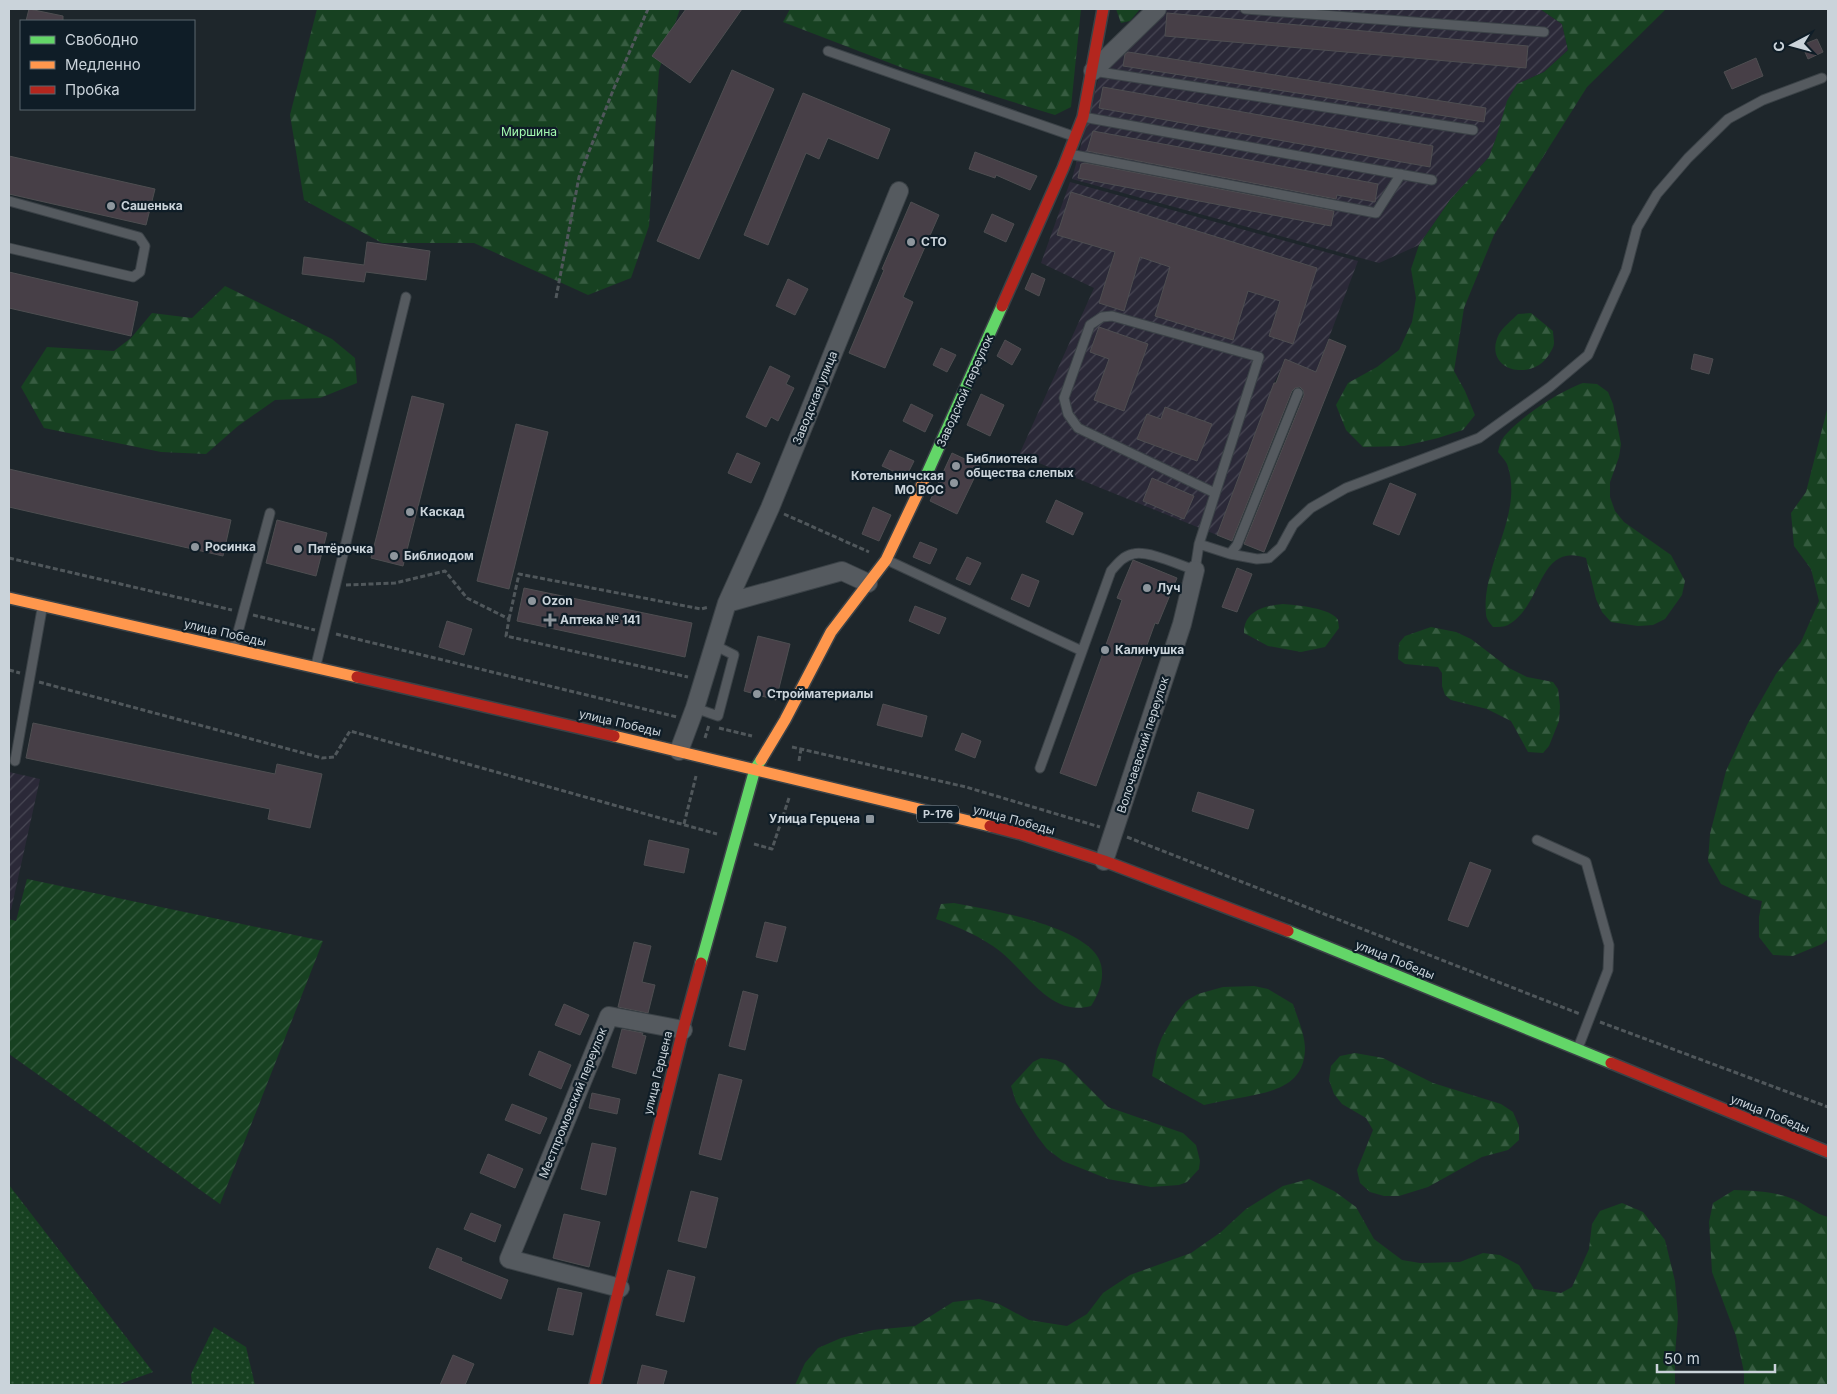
<svg xmlns="http://www.w3.org/2000/svg" width="1837" height="1394" font-family="Inter,sans-serif">
	<defs>
		<pattern id="industrial-furrows" width="10" height="10" patternUnits="userSpaceOnUse" patternTransform="scale(1.25)"><rect width="10" height="10" fill="#2b2938"/><path d="M-1 1l2-2M0 10L10 0M9 11l2-2" fill="none" stroke="#484754"/></pattern>
		<pattern id="grass-dots" width="8" height="8" patternUnits="userSpaceOnUse" patternTransform="scale(1.25)"><rect width="8" height="8" fill="#174121"/><path d="M2 2h.1M6 6h.1" fill="none" stroke="#375c41" stroke-width="1.8" stroke-linecap="round"/></pattern>
		<pattern id="forest-firs" width="22" height="20" patternUnits="userSpaceOnUse" patternTransform="scale(1.25)"><rect width="22" height="20" fill="#174121"/><path d="M5 1l3.5 6h-7zM16 11l3.5 6h-7z" fill="#375c41"/></pattern>
		<pattern id="garden-furrows" width="10" height="10" patternUnits="userSpaceOnUse" patternTransform="scale(1.25)"><rect width="10" height="10" fill="#174121"/><path d="M-1 1l2-2M0 10L10 0M9 11l2-2" fill="none" stroke="#375c41"/></pattern>
	</defs>
	<rect width="100%" height="100%" fill="#1e262b"/>
	<path fill="url(#industrial-furrows)" d="M1161 9H1540L1562 24 1568 50 1544 72 1517 84 1489 157 1450 200 1419 245 1379 263 1072 179 1098 80Z
		M1070 182 1358 261 1316 372 1285 360 1274 383 1217 535 1019 455 1094 288 1041 263Z
		M9 772 40 779 11 910 9 909Z"/>
	<path fill="url(#grass-dots)" d="M9 1185 153 1372 117 1385H9Z
		M214 1327 246 1347 255 1385H192L191 1374Z"/>
	<path fill="url(#forest-firs)" d="M317 9H680L659 70 649 226 631 278 588 295 474 243H382L304 200 290 115Z
		M790 9H1081L1071 107 1055 115 903 68 783 22Z
		M1116 9H1140L1130 21 1121 23Z
		M1540 9H1666L1587 87 1494 235 1464 308 1454 371 1465 391 1475 415 1463 430 1438 438 1404 446 1363 447 1346 430 1336 405 1348 383 1377 367 1399 350 1412 322 1416 298 1411 269 1419 245 1450 200 1489 157 1496 138 1507 101 1517 84 1544 72 1568 50 1562 24Z
		M225 286 332 339 355 358 357 383 320 398 275 400 238 426 206 454 161 452 44 428 21 387 47 347 114 351 131 338 152 313 192 318Z
		M1531 313 1553 331C1553 335 1554 339 1554 343 1554 346 1552 350 1550 353 1533 384 1481 370 1499 334 1503 327 1512 320 1518 314Z
		M1583 383 1597 384 1608 392 1613 404 1621 444 1619 457 1610 482V497L1615 511 1624 522 1671 555 1685 581 1682 595 1665 619 1653 625 1638 626 1611 622 1602 612 1596 599 1586 558C1538 541 1543 606 1508 625 1504 627 1498 627 1493 627 1490 623 1486 619 1486 614 1481 565 1525 513 1507 464 1505 460 1501 456 1498 452 1499 448 1500 442 1503 438 1517 419 1560 391 1583 383Z
		M1828 406V939L1822 944 1793 956 1773 955 1759 937V917L1762 901 1753 899 1721 884 1708 861 1710 834 1726 771 1747 725 1776 674 1801 642 1819 601 1811 569 1794 546 1791 513 1806 492Z
		M1283 604C1295 605 1332 608 1338 620 1338 621 1339 627 1339 628L1325 647 1301 652 1268 646 1244 633C1244 611 1264 606 1283 604Z
		M1431 627 1456 632 1471 639 1509 668 1527 677 1553 682 1558 689 1560 706 1559 721 1549 746 1543 753 1528 752 1511 721 1487 709 1451 700 1445 695 1442 686V673L1438 667 1405 664 1398 659 1399 643 1405 636Z
		M954 903C991 910 1071 924 1095 953 1108 969 1101 991 1091 1006 1051 1017 1028 974 1001 952 982 937 959 927 936 919L941 904Z
		M1254 986 1268 989 1293 1004C1297 1017 1305 1034 1305 1049 1304 1085 1275 1091 1245 1097 1231 1099 1218 1102 1204 1105L1152 1076 1157 1050 1162 1037 1176 1013 1186 1001 1198 994 1223 987Z
		M1355 1053 1383 1058 1433 1083 1501 1104 1513 1112 1519 1126V1140L1508 1150 1482 1157 1428 1187 1399 1196H1384L1370 1192 1360 1183 1357 1170 1373 1130 1366 1118 1342 1104 1334 1094 1329 1080 1331 1066 1340 1056Z
		M1041 1058 1056 1060 1065 1064 1108 1107 1183 1133 1196 1145 1200 1161 1199 1169 1187 1182 1179 1185 1151 1187 1108 1179 1063 1161 1047 1149 1037 1136 1016 1102 1011 1086 1033 1062Z
		M1309 1179 1334 1191 1356 1207 1374 1239 1402 1260 1420 1263 1460 1262 1483 1253 1500 1255 1519 1265 1534 1289 1561 1293 1572 1287 1589 1249 1592 1224 1600 1211 1622 1203 1643 1212 1665 1240 1675 1281 1678 1317 1675 1355V1385H795L805 1363 818 1348 841 1338 873 1330 915 1326 953 1302 979 1299 999 1304 1029 1320 1067 1326 1087 1314 1103 1293 1130 1275 1191 1253 1221 1232 1246 1209 1283 1186Z
		M1734 1190C1754 1191 1774 1191 1793 1199 1805 1204 1815 1214 1828 1217V1385H1744V1372L1736 1336 1712 1272 1709 1222 1713 1203Z"/>
	<path fill="url(#garden-furrows)" d="M27 879 323 941 220 1204 9 1054V919L16 921Z"/>
	<path fill="#473f47" stroke="#4e4e51" d="M29 9 63 16V21H26Z
		M686 9H742L690 83 652 56Z
		M1167 13 1528 46 1526 68 1165 36Z
		M1817 39 1823 52 1808 59 1802 45Z
		M1128 52 1486 108 1484 122 1123 66 1125 54Z
		M1756 58 1763 76 1732 89 1724 72Z
		M732 70 774 89 699 259 657 241Z
		M1103 87 1433 146 1430 167 1099 108Z
		M803 93 890 129 878 159 828 138 819 159 806 153 768 245 744 235Z
		M1093 131 1378 184 1375 202 1337 195 1336 199 1087 151Z
		M975 152 1037 176 1030 190 996 175 995 178 969 169Z
		M9 156 155 189 146 225 9 194Z
		M1085 163 1334 211 1331 226 1078 178 1081 164Z
		M1071 192 1317 268 1293 344 1269 336 1280 301 1248 291 1233 340 1155 316 1170 267 1140 257 1124 311 1099 303 1115 252 1057 235Z
		M911 202 939 215 903 297 913 302 885 368 849 353 884 270 882 269Z
		M992 214 1014 224 1006 242 984 232Z
		M367 242 430 251 426 280 366 272 364 282 302 274 304 257 364 265Z
		M9 272 138 302 131 336 9 308Z
		M1032 273 1045 279 1039 296 1025 289Z
		M788 279 808 289 795 315 776 306Z
		M1099 327 1148 344 1124 411 1094 400 1109 359 1090 352Z
		M1329 339 1346 346 1264 552 1244 544 1304 395 1303 390 1300 387 1295 388 1292 391 1232 541 1217 535 1274 383H1276L1285 359 1316 372Z
		M1005 340 1021 349 1012 365 997 356Z
		M941 348 956 355 947 372 933 365Z
		M1694 354 1713 359 1709 374 1691 369Z
		M770 366 790 376 786 384 794 388 778 421 771 417 766 427 746 417Z
		M981 394 1004 405 990 436 967 425Z
		M412 396 444 404 403 566 371 558Z
		M911 404 933 415 925 432 903 421Z
		M1165 407 1212 424 1197 461 1137 439 1147 414 1161 419Z
		M516 424 548 432 509 589 477 581Z
		M890 450 914 461 906 477 882 466Z
		M737 453 760 463 751 483 728 473Z
		M952 453 980 466 957 514 930 501Z
		M9 469 231 520 223 556 9 507Z
		M1152 478 1194 496 1184 519 1143 501Z
		M1390 483 1416 494 1399 535 1373 524Z
		M1056 500 1083 513 1073 535 1046 522Z
		M873 507 891 515 879 541 862 534Z
		M277 520 327 533 316 576 266 563Z
		M920 542 937 549 930 564 913 557Z
		M967 557 981 563 970 585 956 579Z
		M1133 560 1177 578 1158 624 1155 623 1096 786 1060 773 1122 600 1117 598Z
		M1237 568 1252 574 1237 612 1222 607Z
		M1022 574 1039 581 1029 607 1011 599Z
		M524 588 692 623 685 657 517 621Z
		M915 606 946 618 939 634 909 621Z
		M447 621 472 629 464 655 439 647Z
		M758 636 790 644 776 700 744 691Z
		M883 704 927 716 922 737 877 725Z
		M33 723 275 774 277 764 322 774 310 828 268 819 270 809 26 758Z
		M962 733 981 741 975 758 955 750Z
		M1198 792 1254 810 1248 829 1192 811Z
		M649 840 689 849 684 873 644 865Z
		M1470 862 1491 870 1468 927 1448 920Z
		M765 922 786 927 777 962 756 957Z
		M634 942 651 946 642 982 655 985 648 1013 618 1007Z
		M743 991 758 995 745 1050 729 1046Z
		M564 1004 589 1015 580 1035 555 1025Z
		M622 1029 643 1033 642 1035 646 1036 636 1074 612 1067Z
		M539 1051 571 1065 561 1089 529 1075Z
		M719 1074 742 1080 721 1160 699 1154Z
		M592 1093 620 1099 617 1114 589 1108Z
		M512 1104 547 1118 540 1134 505 1120Z
		M592 1143 616 1148 606 1195 581 1189Z
		M488 1154 523 1169 515 1188 480 1173Z
		M691 1191 718 1198 706 1248 678 1241Z
		M471 1213 501 1225 495 1242 464 1229Z
		M564 1214 600 1222 589 1267 553 1258Z
		M437 1248 462 1258 461 1261 508 1280 501 1299 429 1268Z
		M668 1270 695 1277 684 1322 656 1315Z
		M558 1288 582 1293 573 1335 548 1330Z
		M453 1355 474 1364 465 1385H440Z
		M642 1365 667 1371 663 1385H637Z"/>
	<g fill="none" stroke-linecap="round" stroke-linejoin="round">
		<g stroke="#3b4247" stroke-width="11">
			<path id="lane" d="M1245 9 1544 32
				M828 51 1073 136
				M1093 71 1473 130
				M1083 117 1432 180
				M1069 154 1376 213 1401 174
				M9 201 139 237 145 246 140 272 133 277 9 248
				M1199 544 1230 554 1237 545 1298 393
				M1230 554 1257 559 1269 558 1281 547 1293 525 1311 508 1346 488 1479 438 1550 387 1588 355 1626 270 1637 228 1657 194 1688 158 1728 119 1763 100 1822 78
				M887 560 1082 651
				M234 647 270 513
				M316 665 406 297
				M695 708 718 716 734 655 714 645
				M15 761 42 609
				M1040 768 1111 571C1117 564 1123 556 1133 554 1148 550 1179 565 1195 570L1199 544 1259 357 1112 316 1102 317 1090 325 1064 398 1068 414 1078 428 1215 493
				M1537 840 1586 862 1609 945 1608 970 1578 1048"/>
		</g>
		<g stroke="#3b4247" stroke-width="20">
			<path id="street" d="M1093 71 1157 9
				M727 603 842 571 868 583
				M679 751 695 708 727 603 770 508 899 191
				M1104 861 1182 624 1195 570
				M620 1288 509 1259 609 1016 683 1030"/>
		</g>
		<g stroke="#3b4247" stroke-width="14">
			<path id="fast" d="M925 478 1002 306
				M1288 931 1611 1063
				M701 963 755 769 761 760"/>
		</g>
		<g stroke="#3b4247" stroke-width="14">
			<path id="slow" d="M9 598 357 677
				M614 736 990 826
				M761 760 785 720 831 632 886 560 925 478"/>
		</g>
		<g stroke="#3b4247" stroke-width="14">
			<path id="jam" d="M1002 306 1063 168 1083 117 1103 9
				M357 677 614 736
				M990 826 1021 834 1104 861 1288 931
				M1611 1063 1828 1152
				M595 1385 683 1030 701 963"/>
		</g>
		<path stroke="#50575b" stroke-width="3" stroke-dasharray="5 2.5" stroke-linecap="butt" d="M556 298 579 177 614 88 648 9
			M784 514 869 552
			M9 558 232 610
			M346 585 395 583 445 571 467 598 509 619 506 636 688 677
			M253 615 315 630
			M509 619 519 574 701 609 709 607
			M336 634 677 717
			M9 670 20 673
			M39 682 322 758 334 757 350 731 717 834
			M719 728 752 736
			M705 738 709 725
			M792 747 966 787 1100 827
			M799 761 801 749
			M684 824 696 776
			M1127 837 1580 1014
			M754 844 772 849 789 798
			M1600 1022 1828 1107"/>
		<use href="#lane" stroke="#555a5f" stroke-width="9"/>
		<use href="#street" stroke="#555a5f" stroke-width="18"/>
		<use href="#fast" stroke="#63d668" stroke-width="11"/>
		<use href="#slow" stroke="#ff974d" stroke-width="11"/>
		<use href="#jam" stroke="#b3261e" stroke-width="11"/>
	</g>
	<g fill="#8e969d" stroke="#0f1d27" stroke-width="2">
		<circle cx="111" cy="206" r="5"/>
		<circle cx="911" cy="242" r="5"/>
		<circle cx="956" cy="466" r="5"/>
		<circle cx="954" cy="483" r="5"/>
		<circle cx="410" cy="512" r="5"/>
		<circle cx="195" cy="547" r="5"/>
		<circle cx="298" cy="549" r="5"/>
		<circle cx="394" cy="556" r="5"/>
		<circle cx="1147" cy="588" r="5"/>
		<circle cx="532" cy="601" r="5"/>
		<path d="M547.5 612.5h5v5h5v5h-5v5h-5v-5h-5v-5h5z"/>
		<circle cx="1105" cy="650" r="5"/>
		<circle cx="757" cy="694" r="5"/>
		<rect x="865" y="814" width="10" height="10" rx="2.5"/>
	</g>
	<g text-anchor="middle" stroke-width="4.5" stroke-linejoin="round" paint-order="stroke">
		<rect fill="#0f1d27" stroke="#929ca4" stroke-width="1" x="917" y="805.5" width="42" height="17" rx="4"/>
		<g font-size="11" font-weight="bold" fill="#cad3da">
			<text x="938" y="818">Р-176</text>
		</g>
		<g font-size="12" fill="#a3fab0" stroke="#0f1d27">
			<text x="529" y="136">Миршина</text>
		</g>
		<g font-size="12" font-weight="bold" fill="#cad3da" stroke="#0f1d27" text-anchor="start">
			<text x="121" y="210">Сашенька</text>
			<text x="921" y="246">СТО</text>
			<text x="966" y="463">Библиотека<tspan x="966" dy="14">общества слепых</tspan></text>
			<text x="944" y="480" text-anchor="end">Котельничская<tspan x="944" dy="14">МО ВОС</tspan></text>
			<text x="420" y="516">Каскад</text>
			<text x="205" y="551">Росинка</text>
			<text x="308" y="553">Пятёрочка</text>
			<text x="404" y="560">Библиодом</text>
			<text x="1157" y="592">Луч</text>
			<text x="542" y="605">Ozon</text>
			<text x="560" y="624">Аптека № 141</text>
			<text x="1115" y="654">Калинушка</text>
			<text x="767" y="698">Стройматериалы</text>
			<text x="860" y="823" text-anchor="end">Улица Герцена</text>
		</g>
		<g font-size="12" fill="#cad3da" stroke="#0f1d27">
			<text transform="translate(965 391) rotate(-66)" y="4">Заводской переулок</text>
			<text transform="translate(815 398) rotate(-68)" y="4">Заводская улица</text>
			<text transform="translate(225 633) rotate(13)" y="4">улица Победы</text>
			<text transform="translate(620 723) rotate(13)" y="4">улица Победы</text>
			<text transform="translate(1143 745) rotate(-72)" y="4">Волочаевский переулок</text>
			<text transform="translate(1014 820) rotate(15)" y="4">улица Победы</text>
			<text transform="translate(1395 960) rotate(22)" y="4">улица Победы</text>
			<text transform="translate(658 1073) rotate(-76)" y="4">улица Герцена</text>
			<text transform="translate(573 1103) rotate(-68)" y="4">Местпромовский переулок</text>
			<text transform="translate(1770 1114) rotate(22)" y="4">улица Победы</text>
		</g>
	</g>
	<rect width="1837" height="1394" fill="none" stroke="#cad3da" stroke-width="20"/>
	<rect x="20" y="20" width="175" height="90" fill="#0f1d27" stroke="#5a666f"/>
	<rect x="30" y="36" width="25" height="8" fill="#63d668" stroke="#5a666f"/>
	<text x="65" y="45" font-size="15" fill="#cad3da">Свободно</text>
	<rect x="30" y="61" width="25" height="8" fill="#ff974d" stroke="#5a666f"/>
	<text x="65" y="70" font-size="15" fill="#cad3da">Медленно</text>
	<rect x="30" y="86" width="25" height="8" fill="#b3261e" stroke="#5a666f"/>
	<text x="65" y="95" font-size="15" fill="#cad3da">Пробка</text>
	<g transform="translate(1792 45) rotate(264)" stroke="#0f1d27" stroke-width="4" paint-order="stroke">
	<path d="M0-4L9 19L0 12L-9 19Z" fill="#cad3da"/>
	<text y="-8" font-size="14" font-weight="bold" text-anchor="middle" fill="#cad3da">С</text>
	</g>
	<path d="M1657 1364v8h118v-8" fill="none" stroke="#cad3da" stroke-width="2.5"/>
	<text x="1664" y="1364" font-size="15" fill="#cad3da" stroke="#0f1d27" stroke-width="4" paint-order="stroke">50 m</text>
</svg>
